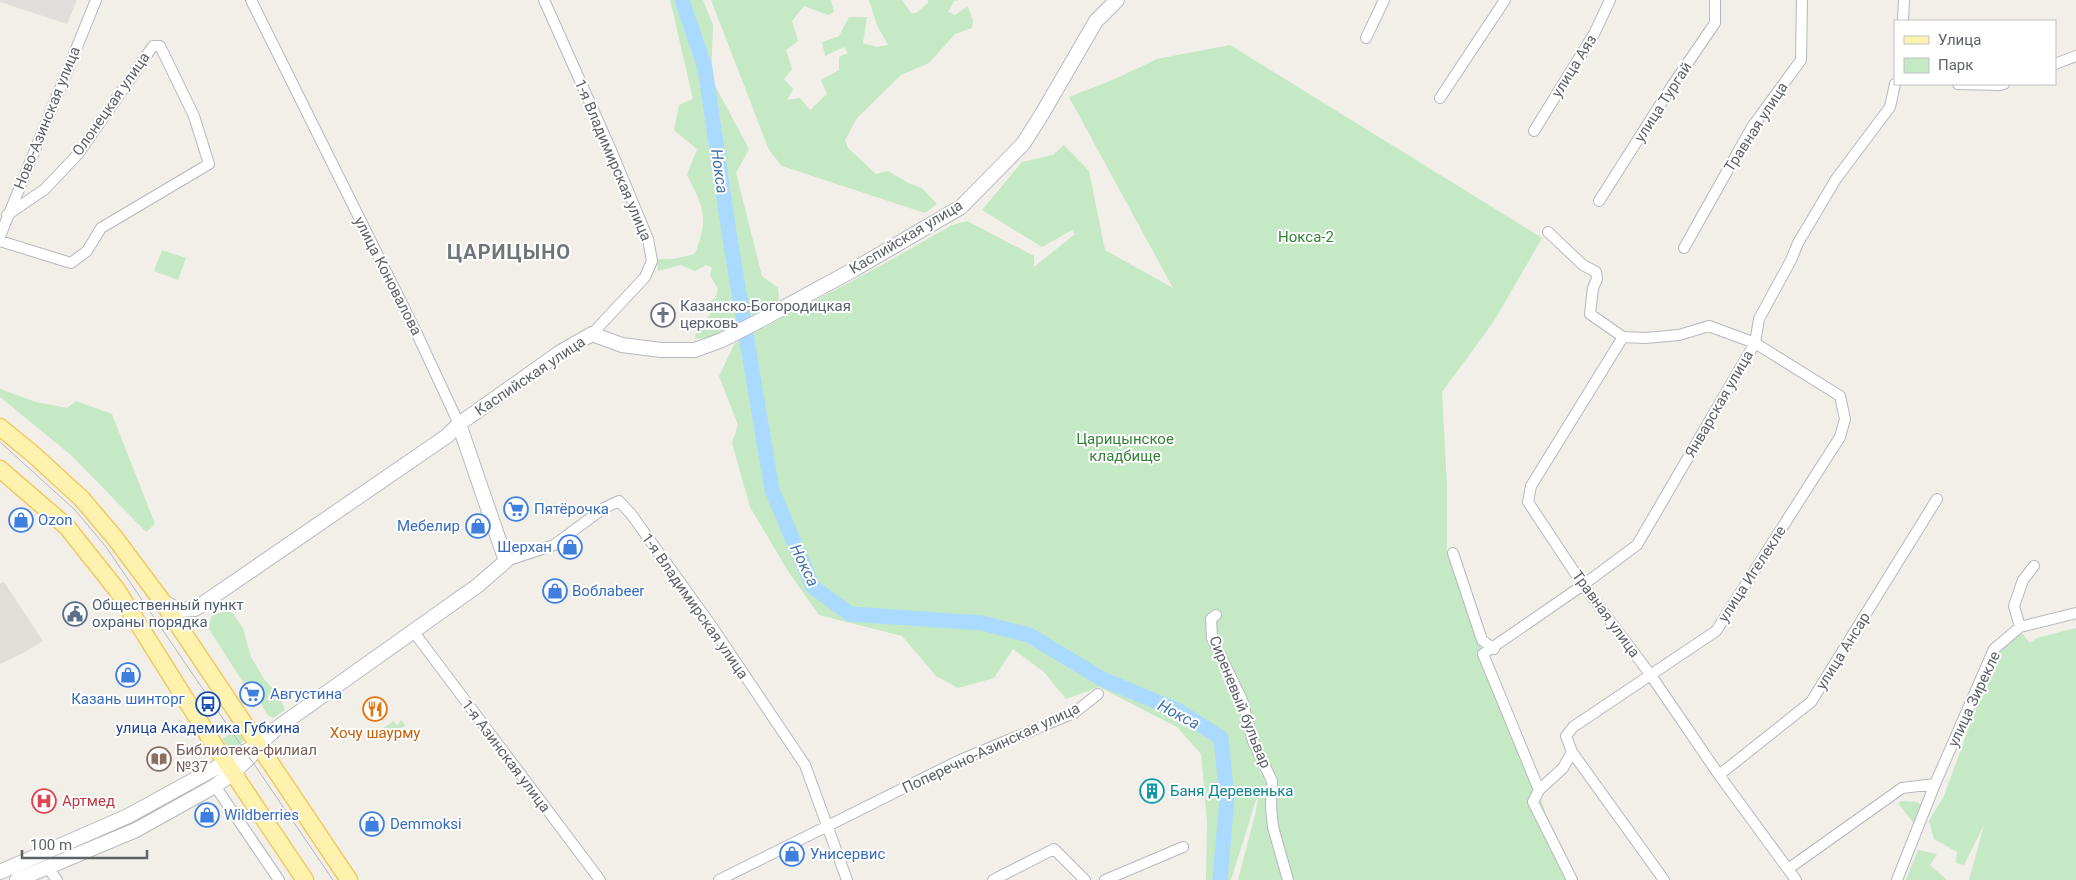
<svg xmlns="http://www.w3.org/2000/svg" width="2076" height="880" font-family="Roboto,sans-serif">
	<rect width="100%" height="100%" fill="#f1efe8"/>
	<path fill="#e0deda" d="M0 0H77L67 24 0 2Z"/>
	<path fill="#e1ded6" d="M4 582 43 641 23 653 0 664V584Z"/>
	<path fill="#c5e8c5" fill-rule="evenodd" d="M670 0H703L713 25 711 78 749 149 736 173 762 276 778 288 779 301 710 338 695 339 696 331 710 314 708 302 716 298 718 289 710 275 712 268 706 265 695 271 680 265 658 271 657 259H673L695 254C709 216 704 209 687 175L697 149 674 130 679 105 693 99Z
		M711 0H831L834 12 828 15 804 6 792 21 798 41 786 50 792 69 784 79 793 89 787 100 800 98 810 110 827 94 821 80 839 70V57L848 53 844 47 825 56 822 42 839 36 849 17H867L863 43 877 47 888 45 877 25 869 0H902L911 13H916L928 3V0H959L954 1 948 12 955 15 968 6 973 21 972 28 955 34 929 63 901 75 857 118 845 140 848 148 876 174 888 171 910 184 922 188 937 204 925 213 782 166 769 150Z
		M1230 45 1542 238 1494 321 1442 392 1447 486V553L1540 797 1568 880H1238L1255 815 1261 784 1231 880H1206L1207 821 1201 754 1177 727 1099 687 1066 699 1044 672 1013 649 994 678 958 688 936 676 902 636 819 615 788 571 750 507 732 443 738 425 719 376 735 343 882 265 952 225 967 221 1034 256V267L1075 234 1072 230 1042 247 982 210 1022 162 1053 155 1064 145 1089 171 1105 250 1173 288 1069 97 1115 79 1157 59ZM1212 638 1264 768 1262 776Z
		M162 250 186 258 178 280 154 271Z
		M0 389 36 402 67 408 76 401 112 414 155 524 146 532 71 455 0 397Z
		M228 610 232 612 243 628 251 657 264 679 279 695 285 710 273 718C264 714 263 707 260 699 258 694 254 689 251 685L246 687 209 629 211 616Z
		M2076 628V880H1969L1984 825 1964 865 1956 863 1957 852 1934 839 1929 821 1944 796 1996 653 2020 631 2030 643 2037 638Z
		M401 720 405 724 404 727 398 728 402 733 399 735 393 732 388 734 383 728 394 721 397 726Z
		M238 728 244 741 234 749 229 748 222 739Z
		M1902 801 1917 802 1925 808 1915 825 1898 803Z
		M1918 850 1937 854 1930 865 1947 880H1906Z"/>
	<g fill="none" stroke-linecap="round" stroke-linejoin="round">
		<path stroke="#aadaff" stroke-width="15" d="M682 0 705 68 730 239 772 490 813 587 850 614 982 623 1029 635 1102 679 1179 711 1221 738 1227 798 1220 880"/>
		<g stroke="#b5b8bc" stroke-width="12">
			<path id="street" d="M251 0 417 334 459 424
				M544 0 611 150 648 239 652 261 645 277 592 334
				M1903 21 1904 0
				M1366 38 1384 0
				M2055 64 2076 56
				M1958 84 2000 85 2004 84
				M1440 98 1505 0
				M1534 131 1594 34 1610 0
				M1599 201 1672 86 1715 23V0
				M1548 232 1583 265 1596 272 1597 279 1593 288 1590 314 1623 337 1645 338 1679 335 1709 326 1755 343 1840 396 1845 419 1840 437 1716 631 1573 727 1566 736 1572 752 1664 880
				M0 236 96 0
				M0 241 71 263 87 251 101 228 209 164 194 116 160 46H153L78 154 45 189 7 215
				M1684 248 1752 127 1801 60 1802 0
				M1623 337 1531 486 1528 502 1583 585 1650 674 1719 775 1796 880
				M1453 553 1482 640 1494 649
				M506 561 554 545 604 508 619 501 631 514 713 628 805 765 847 880
				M1216 615 1211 619 1212 638 1242 700 1253 741 1272 781 1271 808 1273 827 1288 880
				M2020 627 2014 606 2023 580 2034 566
				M413 631 600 880
				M1572 752 1563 768 1539 790 1533 802 1572 880
				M1719 775 1811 702 1937 499
				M215 786 279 880
				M1539 790 1483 654 1583 585 1637 545 1755 343 1759 319 1791 260 1798 243 1836 179 1890 107 1895 84
				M47 867 57 880
				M1788 869 1902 788 1935 784
				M719 880 960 760 1074 713 1098 694
				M993 880 1054 849 1085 880
				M1105 880 1183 847
				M1897 880 1935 784 1994 649 2020 627 2076 613"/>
		</g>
		<g stroke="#b6babf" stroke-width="16">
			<path id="secondary" d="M162 601 178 610 195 609 447 436 459 424 559 353 592 334 622 345 661 350H695L722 340 759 321 853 270 961 207 1023 144 1042 114 1096 21 1117 0
				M0 872 128 816 254 747
				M17 880 136 830 215 786 233 773 250 757 257 746 277 728 477 586 506 561 459 424"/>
		</g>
		<g stroke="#f2c960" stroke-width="19">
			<path id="primary" d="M0 427 34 455 82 499 115 538 162 601 349 880
				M0 469 67 527 117 590 213 743 305 880"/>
		</g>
		<use href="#street" stroke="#fff" stroke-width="10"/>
		<use href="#secondary" stroke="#fff" stroke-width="14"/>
		<use href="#primary" stroke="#fff2af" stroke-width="16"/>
		<path stroke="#b6b7b8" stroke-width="1" d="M0 442 75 510 106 547 333 880"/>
	</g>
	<defs>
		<g id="church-ring" transform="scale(1.25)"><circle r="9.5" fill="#fff" stroke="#6b7280" stroke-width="1.5"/><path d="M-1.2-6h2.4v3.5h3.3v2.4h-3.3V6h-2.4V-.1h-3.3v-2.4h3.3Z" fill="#6b7280"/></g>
		<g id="supermarket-ring" transform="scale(1.25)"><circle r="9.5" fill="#fff" stroke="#3f7fe0" stroke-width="1.5"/><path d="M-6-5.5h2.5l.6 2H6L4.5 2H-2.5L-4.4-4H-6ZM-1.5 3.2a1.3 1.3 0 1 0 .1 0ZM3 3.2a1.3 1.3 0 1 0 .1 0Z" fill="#3f7fe0"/></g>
		<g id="shop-ring" transform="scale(1.25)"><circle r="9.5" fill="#fff" stroke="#3f7fe0" stroke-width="1.5"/><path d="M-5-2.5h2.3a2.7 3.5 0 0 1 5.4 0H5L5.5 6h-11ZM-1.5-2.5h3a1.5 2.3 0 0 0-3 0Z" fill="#3f7fe0"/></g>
		<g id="civic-ring" transform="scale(1.25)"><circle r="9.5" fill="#fff" stroke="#5c6f8a" stroke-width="1.5"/><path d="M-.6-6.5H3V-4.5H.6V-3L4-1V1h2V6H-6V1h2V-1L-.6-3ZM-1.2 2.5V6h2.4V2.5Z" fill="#5c6f8a"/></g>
		<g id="bus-ring" transform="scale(1.25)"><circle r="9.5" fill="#fff" stroke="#1a4fb4" stroke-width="1.5"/><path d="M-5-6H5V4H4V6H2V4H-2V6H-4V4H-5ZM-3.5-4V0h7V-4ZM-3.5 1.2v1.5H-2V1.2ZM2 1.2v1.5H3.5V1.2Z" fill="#1a4fb4"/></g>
		<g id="restaurant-ring" transform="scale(1.25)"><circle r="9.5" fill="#fff" stroke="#e8710a" stroke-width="1.5"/><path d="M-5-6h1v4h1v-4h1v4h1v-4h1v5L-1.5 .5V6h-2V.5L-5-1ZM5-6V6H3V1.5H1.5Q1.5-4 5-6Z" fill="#e8710a"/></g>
		<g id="library-ring" transform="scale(1.25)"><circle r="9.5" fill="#fff" stroke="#8d6e63" stroke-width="1.5"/><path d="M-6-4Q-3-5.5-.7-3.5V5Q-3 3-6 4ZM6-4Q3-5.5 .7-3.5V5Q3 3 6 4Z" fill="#8d6e63"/></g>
		<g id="building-ring" transform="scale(1.25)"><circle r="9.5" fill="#fff" stroke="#0f9aa8" stroke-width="1.5"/><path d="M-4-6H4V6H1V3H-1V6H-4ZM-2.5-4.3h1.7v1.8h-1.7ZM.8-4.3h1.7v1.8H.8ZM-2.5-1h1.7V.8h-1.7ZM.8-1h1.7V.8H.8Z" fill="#0f9aa8"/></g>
		<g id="hospital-ring" transform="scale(1.25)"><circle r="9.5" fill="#fff" stroke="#e0444e" stroke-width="1.5"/><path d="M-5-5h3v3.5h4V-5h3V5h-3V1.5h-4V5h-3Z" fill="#e0444e"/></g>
	</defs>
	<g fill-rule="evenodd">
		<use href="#church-ring" x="663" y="315"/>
		<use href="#supermarket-ring" x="516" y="509"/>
		<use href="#shop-ring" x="21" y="520"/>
		<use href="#shop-ring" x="478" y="526"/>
		<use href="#shop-ring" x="570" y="547"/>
		<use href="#shop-ring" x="555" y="591"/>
		<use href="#civic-ring" x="75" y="614"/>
		<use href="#shop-ring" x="128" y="675"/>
		<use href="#supermarket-ring" x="252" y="694"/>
		<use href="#bus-ring" x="208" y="704"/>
		<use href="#restaurant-ring" x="375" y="709"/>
		<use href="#library-ring" x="159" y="759"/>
		<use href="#building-ring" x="1152" y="791"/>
		<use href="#hospital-ring" x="44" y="801"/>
		<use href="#shop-ring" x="207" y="815"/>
		<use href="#shop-ring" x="372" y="824"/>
		<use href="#shop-ring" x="792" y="854"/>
	</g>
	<g text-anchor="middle" stroke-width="4" stroke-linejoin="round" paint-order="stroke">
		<g font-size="15" fill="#5f6368" stroke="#fff">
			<text transform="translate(1574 66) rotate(-58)" y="5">улица Аяз</text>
			<text transform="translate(1663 102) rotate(-57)" y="5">улица Тургай</text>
			<text transform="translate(111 104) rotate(-55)" y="5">Олонецкая улица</text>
			<text transform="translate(47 118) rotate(-68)" y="5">Ново-Азинская улица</text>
			<text transform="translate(1756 127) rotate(-57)" y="5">Травная улица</text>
			<text transform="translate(613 160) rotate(67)" y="5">1-я Владимирская улица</text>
			<text transform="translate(906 237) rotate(-31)" y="5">Каспийская улица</text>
			<text transform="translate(388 276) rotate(63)" y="5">улица Коновалова</text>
			<text transform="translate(530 376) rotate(-34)" y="5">Каспийская улица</text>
			<text transform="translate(1719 404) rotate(-60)" y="5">Январская улица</text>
			<text transform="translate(1752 574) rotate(-57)" y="5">улица Игелекле</text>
			<text transform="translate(695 606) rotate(55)" y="5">1-я Владимирская улица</text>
			<text transform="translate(1606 614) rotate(54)" y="5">Травная улица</text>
			<text transform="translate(1843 651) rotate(-58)" y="5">улица Ансар</text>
			<text transform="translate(1974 699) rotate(-65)" y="5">улица Зирекле</text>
			<text transform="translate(1240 702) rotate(68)" y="5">Сиреневый бульвар</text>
			<text transform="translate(991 748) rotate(-25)" y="5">Поперечно-Азинская улица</text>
			<text transform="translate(506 756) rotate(53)" y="5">1-я Азинская улица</text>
		</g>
		<g font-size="15" fill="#348238" stroke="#fff">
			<text x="1306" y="242">Нокса-2</text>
			<text x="1125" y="444">Царицынское<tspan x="1125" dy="17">кладбище</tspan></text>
		</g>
		<g font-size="15" fill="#5b616d" stroke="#fff" text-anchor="start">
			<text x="680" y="311">Казанско-Богородицкая<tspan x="680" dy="17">церковь</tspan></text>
		</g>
		<g font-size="15" fill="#366cbe" stroke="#fff" text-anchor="start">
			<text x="534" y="514">Пятёрочка</text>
			<text x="38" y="525">Ozon</text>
			<text x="460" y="531" text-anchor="end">Мебелир</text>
			<text x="552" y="552" text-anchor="end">Шерхан</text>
			<text x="572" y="596">Воблаbeer</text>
			<text x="270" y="699">Августина</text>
			<text x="128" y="704" text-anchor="middle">Казань шинторг</text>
			<text x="224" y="820">Wildberries</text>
			<text x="390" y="829">Demmoksi</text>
			<text x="810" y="859">Унисервис</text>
		</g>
		<g font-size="15" fill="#4e5e75" stroke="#fff" text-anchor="start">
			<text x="92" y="610">Общественный пункт<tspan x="92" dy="17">охраны порядка</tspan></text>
		</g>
		<g font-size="15" fill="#164399" stroke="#fff">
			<text x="208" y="733">улица Академика Губкина</text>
		</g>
		<g font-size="15" fill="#c56008" stroke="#fff">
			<text x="375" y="738">Хочу шаурму</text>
		</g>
		<g font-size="15" fill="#785e54" stroke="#fff" text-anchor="start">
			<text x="176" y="755">Библиотека-филиал<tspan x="176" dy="17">№37</tspan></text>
		</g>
		<g font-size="15" fill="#0d838f" stroke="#fff" text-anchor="start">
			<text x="1170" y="796">Баня Деревенька</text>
		</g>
		<g font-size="15" fill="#be3a42" stroke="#fff" text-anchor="start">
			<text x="62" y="806">Артмед</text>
		</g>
		<g font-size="16" font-style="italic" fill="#4174aa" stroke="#fff">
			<text transform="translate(720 171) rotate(82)" y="6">Нокса</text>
			<text transform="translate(805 565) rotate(64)" y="6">Нокса</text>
			<text transform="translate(1179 714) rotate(28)" y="6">Нокса</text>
		</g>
		<g font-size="20" font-weight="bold" letter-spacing="1" fill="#70757a" stroke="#fff">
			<text x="509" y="259">ЦАРИЦЫНО</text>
		</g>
	</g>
	<rect x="1894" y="20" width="162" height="65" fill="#ffffff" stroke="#bfc1c3"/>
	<rect x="1904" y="36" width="25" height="8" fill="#fff2af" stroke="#bfc1c3"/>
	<text x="1938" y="45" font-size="15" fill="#5f6368">Улица</text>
	<rect x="1904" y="58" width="25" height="15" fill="#c5e8c5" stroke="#bfc1c3"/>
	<text x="1938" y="70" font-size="15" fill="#5f6368">Парк</text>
	<path d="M22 850v8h125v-8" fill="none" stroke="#5f6368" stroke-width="2.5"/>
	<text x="30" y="850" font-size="15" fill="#5f6368" stroke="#ffffff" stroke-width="4" paint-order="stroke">100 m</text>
</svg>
